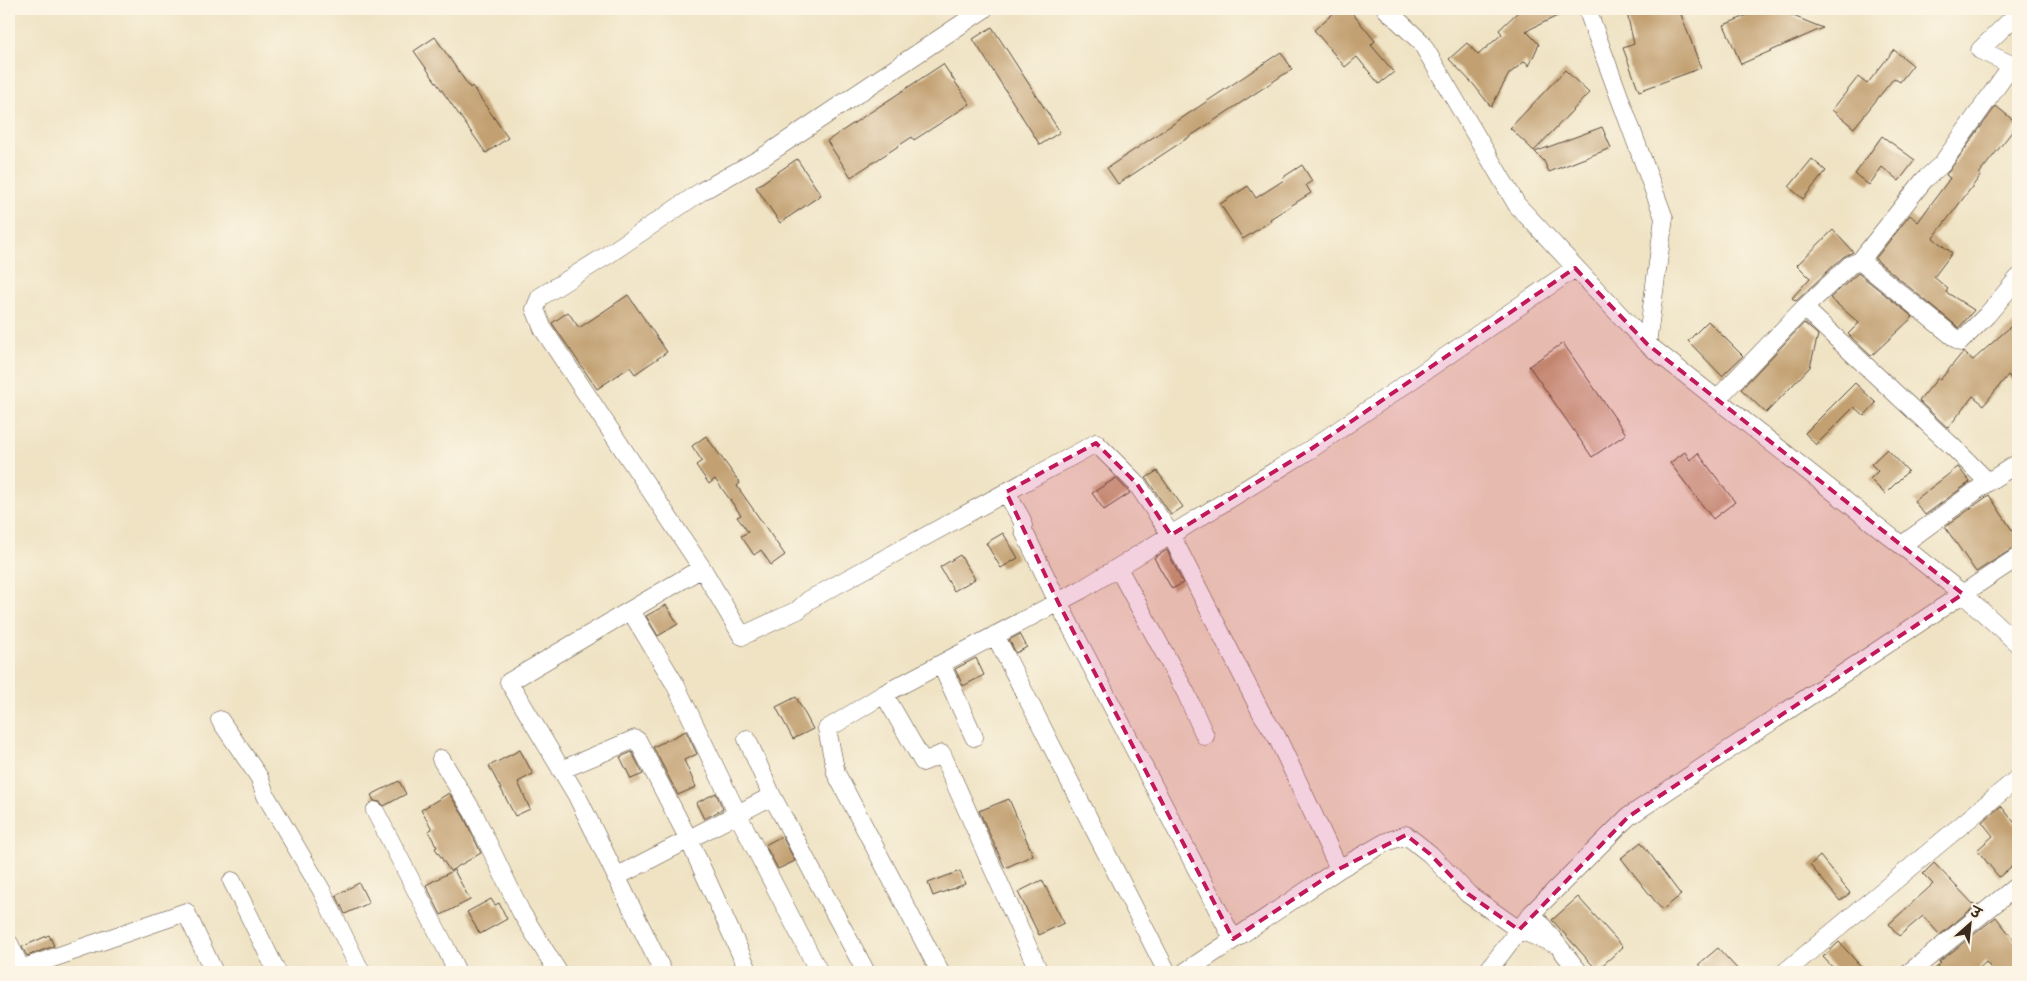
<svg xmlns="http://www.w3.org/2000/svg" width="2027" height="981" font-family="Sriracha,'Playpen Sans Deva',sans-serif">
	<rect width="100%" height="100%" fill="#fcf5e5"/>
	<filter id="ink" filterUnits="userSpaceOnUse"><feTurbulence type="fractalNoise" baseFrequency=".02" numOctaves="2"/><feDisplacementMap in="SourceGraphic" scale="10" xChannelSelector="R" yChannelSelector="G"/><feConvolveMatrix kernelMatrix="1 2 1 2 8 2 1 2 1" color-interpolation-filters="sRGB"/></filter>
	<filter id="wash" filterUnits="userSpaceOnUse"><feTurbulence type="fractalNoise" baseFrequency=".0096" numOctaves="4" result="noise"/><feDisplacementMap in="SourceGraphic" scale="20" xChannelSelector="R" yChannelSelector="G"/><feGaussianBlur stdDeviation="1.12" result="paint"/><feColorMatrix in="noise" values="0 0 0 0 0 0 0 0 0 0 0 0 0 0 0 0 0 1.4 0 .05"/><feComposite in="paint" operator="in"/></filter>
	<g filter="url(#wash)">
		<rect width="100%" height="100%" fill="#efe3c4"/>
		<g id="blocks">
			<path fill="#c2a072" d="M1338 9H1349L1375 41 1371 45 1394 72 1379 84 1357 57 1345 67 1314 30Z
				M1521 9H1572L1526 31 1539 44 1529 66 1525 61 1509 74 1491 107 1474 85 1449 59 1467 43 1478 55 1502 34 1499 30Z
				M1626 9H1679L1701 68 1639 91 1623 48 1634 44Z
				M1762 9H1776L1823 28 1741 64 1724 25Z
				M992 27 1060 132 1040 145 973 39Z
				M435 37 470 88 472 86 508 138 486 153 414 51Z
				M1894 50 1913 65 1900 82 1894 78 1854 128 1832 110 1858 77 1867 84Z
				M1281 52 1292 69 1118 184 1107 168Z
				M943 64 970 104 914 140 912 137 851 177 827 141Z
				M1565 70 1589 93 1534 151 1510 128Z
				M1996 106 2018 124 1979 174 1981 175 1933 238 1952 253 1934 277 1948 289 1946 292 1974 310 1959 328 1875 259 1910 215 1918 222 1950 178 1946 175Z
				M1602 127 1611 148 1549 172 1544 161 1535 152Z
				M1882 136 1915 160 1899 181 1882 167 1869 185 1855 174Z
				M797 159 821 195 780 223 756 187Z
				M1812 159 1826 171 1803 199 1789 187Z
				M1302 165 1312 181 1306 185 1311 193 1270 219 1271 221 1243 239 1220 204 1248 186 1256 198 1284 180 1282 178Z
				M1833 230 1853 252 1843 257 1796 301 1792 298 1810 278 1797 265Z
				M1858 273 1913 317 1871 356 1848 334 1859 323 1830 298Z
				M628 295 667 352 635 374 630 367 597 389 552 323 568 312 579 328Z
				M2018 320V387L2008 375 1984 405 1973 396 1948 428 1919 401 1938 378 1940 380 1963 352 1973 360Z
				M1708 321 1743 356 1722 376 1688 341Z
				M1804 323 1818 335 1810 367 1766 413 1741 389Z
				M1563 343 1626 434 1592 457 1529 366Z
				M1855 383 1876 403 1864 416 1854 407 1816 445 1805 433Z
				M706 436 740 483 737 486 785 555 771 565 761 550 754 555 741 536 748 532 737 517 741 515 715 479 709 484 696 465 702 461 692 446Z
				M1887 449 1908 471 1885 494 1870 479 1878 471 1871 464Z
				M1685 452 1690 460 1698 453 1735 502 1713 519 1670 463Z
				M1958 467 1970 482 1925 515 1914 501Z
				M1157 471 1183 507 1171 515 1146 478Z
				M1116 478 1130 493 1104 510 1092 493Z
				M1989 495 2018 539V545L1976 572 1945 527Z
				M1003 533 1018 558 1001 568 986 543Z
				M1167 550 1183 583 1172 589 1154 558Z
				M960 555 975 579 954 591 940 567Z
				M666 605 678 624 658 636 646 616Z
				M1020 634 1027 647 1016 653 1009 640Z
				M976 658 984 675 963 686 955 669Z
				M796 697 813 729 793 739 776 707Z
				M686 731 697 754 684 760 696 787 678 795 653 747Z
				M520 750 533 774 518 782 530 809 515 816 489 766Z
				M632 752 643 774 631 779 620 757Z
				M399 781 406 794 384 806 380 802 374 801 371 795Z
				M449 793 464 817 481 853 450 871 435 848 437 847 428 831 432 829 421 810Z
				M716 793 723 809 704 819 696 803Z
				M1009 799 1033 855 1005 868 979 811Z
				M2001 806 2018 827V861L1999 877 1977 850 1993 836 1982 822Z
				M782 836 795 861 778 869 765 845Z
				M1641 842 1681 895 1662 910 1621 858Z
				M1820 856 1850 893 1840 901 1810 865Z
				M1934 863 1975 906 1940 935 1923 916 1899 936 1889 924 1933 884 1923 874Z
				M454 870 470 900 441 915 426 885Z
				M960 871 965 884 933 896 928 883Z
				M1042 880 1064 923 1039 935 1018 892Z
				M359 883 369 903 345 914 336 895Z
				M1578 897 1623 947 1597 970 1552 920Z
				M491 899 495 905 499 903 507 919 480 934 467 912Z
				M1996 917 2018 945V972H1994L1986 962 1975 972H1932L1941 963 1939 962Z
				M49 935 54 946 27 956 22 947Z
				M1839 942 1866 972H1837L1823 957Z
				M1718 948 1740 972H1706L1699 964Z"/>
		</g>
	</g>
	<g filter="url(#ink)">
		<use href="#blocks" fill-opacity="0" stroke="#564637" stroke-width="1"/>
		<g fill="none" stroke-linecap="round" stroke-linejoin="round">
			<g stroke="#564637" stroke-width="19">
				<path id="street" d="M984 9 763 157 702 191 609 254 540 297 535 309 543 329 702 568 742 636 798 610 809 600 1096 443 1137 484 1171 535 1262 714 1277 737 1339 869
					M1386 9 1421 42 1517 205 1647 344 1963 594 2018 644
					M1587 9 1664 218 1647 344
					M2018 13 1980 50 2018 68
					M1860 261 1960 342 1987 315 2018 278
					M1804 308 1954 448 1988 482 1902 545
					M1717 399 1804 308 1850 265 1860 261 1924 180 1942 164 2012 65
					M1988 482 2018 463
					M1006 492 1022 520 1024 532 1058 602 1233 939
					M1118 568 1186 693 1205 736
					M631 611 675 684 738 815 819 972
					M995 635 1167 972
					M941 664 974 737
					M884 694 827 729 836 773 940 972
					M220 720 259 777 266 796 322 891 361 972
					M747 739 772 796 866 972
					M441 759 473 812 521 912 558 972
					M561 770 635 739 638 741 689 840 749 972
					M375 811 446 948 457 972
					M616 877 772 796
					M232 881 277 972
					M1532 913 1579 972
					M9 943 21 969
					M22 972 21 969 186 912 214 972
					M663 972 577 796 509 682 702 568
					M1039 972 942 754 923 762 884 694 1081 590 1311 449 1575 268
					M1185 972 1339 869 1386 842 1406 835 1430 854 1468 894 1519 930 1558 945
					M1487 972 1532 913 1628 817 2018 557
					M1785 972 2018 778
					M1910 972 2018 885"/>
			</g>
			<use href="#street" stroke="#fff" stroke-width="18"/>
		</g>
	</g>
	<path fill="#c2185b" fill-opacity="0.2" stroke="#c2185b" stroke-width="4" stroke-dasharray="10 6" stroke-linejoin="round" d="M1575 268 1647 344 1963 594 1628 817 1519 930 1468 894 1430 854 1406 835 1339 869 1233 939 1058 602 1006 492 1096 443 1137 484 1171 535 1311 449Z"/>
	<rect width="2027" height="981" fill="none" stroke="#fcf5e5" stroke-width="30"/>
	<g transform="translate(1970 924) rotate(27)" stroke="#fcf5e5" stroke-width="4" paint-order="stroke">
	<path d="M0-4L9 19L0 12L-9 19Z" fill="#3b2a1e"/>
	<text y="-8" font-size="14" font-weight="bold" text-anchor="middle" fill="#3b2a1e">उ</text>
	</g>
</svg>
